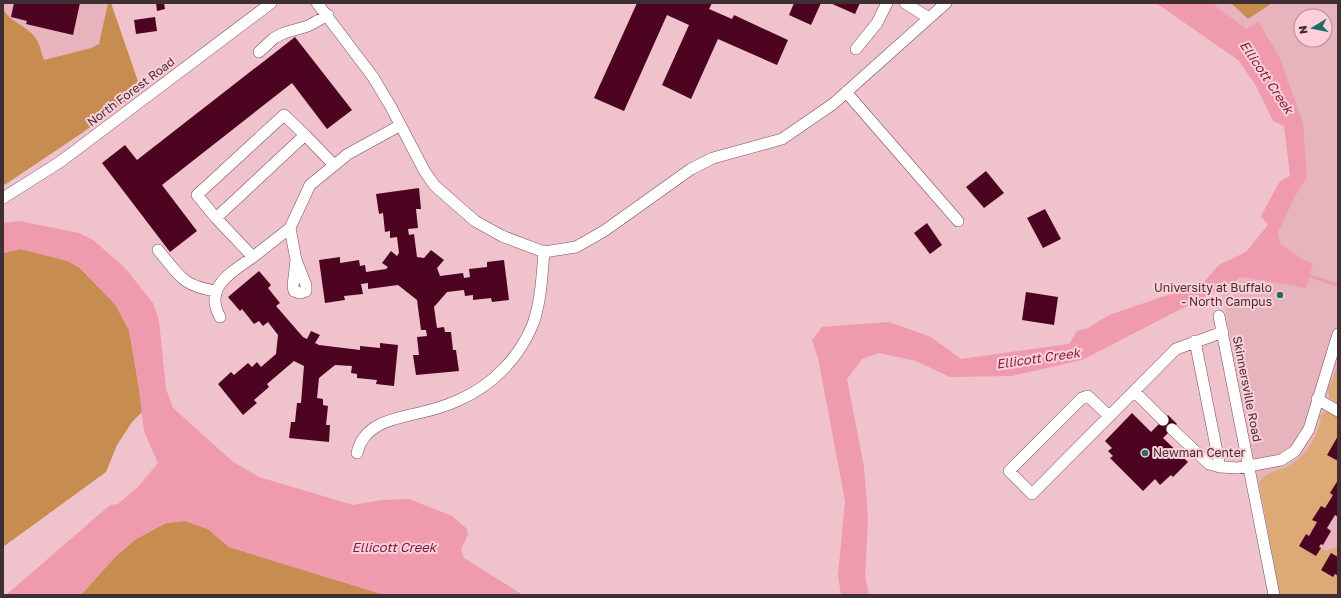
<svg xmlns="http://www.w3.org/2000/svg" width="1341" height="598" font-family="'Golos Text',sans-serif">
	<rect width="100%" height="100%" fill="#f0c2cb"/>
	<path fill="#e7b3bd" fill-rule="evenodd" d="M3 3H108L100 44 91 48 44 61 36 38 26 28 7 16 3 9Z
		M1195 3H1338V595H1280L1221 289 1240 281 1301 170 1295 119ZM1301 16H1325V40H1301Z"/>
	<path fill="#dda976" d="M1338 365V403L1329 397 1328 389Z
		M1329 412 1338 417V438L1327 455 1338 461V482L1330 493 1333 495 1325 508 1321 506 1312 519 1317 522 1309 536 1306 534 1299 546 1316 556 1321 548 1326 551 1338 546V557L1331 553 1321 570 1338 576V595H1280L1259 483C1265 472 1275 472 1286 467 1306 457 1315 440 1321 420L1319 417 1323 413Z"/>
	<path fill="#c68c50" d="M108 3H111L141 90 82 133 3 186V9C10 22 26 25 35 37 40 43 41 53 44 60L91 48 99 44Z
		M1231 3H1272L1248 19Z
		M21 249 68 261 80 268 115 304 129 330 143 411 132 422 117 445 106 472 3 547V253Z
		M185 521 208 529 229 547 385 595H81L115 557 136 539 166 523Z"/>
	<path fill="#ef9aad" d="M1156 3H1212L1246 29 1258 22 1279 56 1303 123 1307 177 1295 196 1278 232 1280 244 1304 260 1313 264 1306 288 1243 277 1082 360 1012 376 950 377 916 361 879 353 862 359 847 379 864 467 868 518 865 577 869 595H841L838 575 845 501 818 358 812 340 822 327 889 322 931 337 961 359 1069 344 1077 331 1088 328 1109 315 1203 283 1219 265 1246 252 1268 225 1261 216 1280 181 1290 176 1284 126 1273 121 1255 84 1238 60Z
		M20 221 79 233 93 240 125 268 153 303 159 320 166 389 173 408 232 461 259 477 353 505 381 500 409 499 452 516 467 529 468 534 461 550 464 558 523 595H385L229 547 208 529 185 521 166 523 136 539 115 557 81 595H6L110 505 118 504 138 487 158 463 144 431 138 382 129 330 115 304 81 268 68 261 21 249 3 253V223Z"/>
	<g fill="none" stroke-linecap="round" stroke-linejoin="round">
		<path stroke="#ef9aad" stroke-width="3" d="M1307 275 1338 285"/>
	</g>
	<path fill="#4c0420" d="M14 3H80L73 35 26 24 27 21 11 17Z
		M156 3H164L165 9 157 11Z
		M637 3H712L709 9 732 19 734 15 788 40 777 65 718 39 691 99 662 85 689 25 667 15 624 111 594 98Z
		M794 3H821L811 25 789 15Z
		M830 3H860L855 14Z
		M155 17 157 31 136 34 134 20Z
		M295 37 352 110 327 129 292 83 162 185 197 231 170 252 102 163 125 145 137 160Z
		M986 171 1004 193 984 208 966 187Z
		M419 188 421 209H416L418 228 408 229 409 235 414 234 417 257 424 258 431 250 444 260 437 268 440 276 463 273 464 278 470 277 469 269 487 267V262L504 260 509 300 492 302 491 298 473 300V295L465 296 464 290 447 292 434 307 437 328 444 327 445 332H451L453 350H456L459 371 416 375 413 355H419L417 337 427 336 426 330H421L417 300 398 285 368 289V283L361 284 363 294 344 296 345 300 325 303 319 260 340 257V263L359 260 360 266 365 265 366 272 386 269 388 267 382 263 391 251 397 256 399 253 397 237 390 238V231L385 232 383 213 379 214 376 194Z
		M1045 209 1061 239 1043 248 1027 218Z
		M927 223 942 245 930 254 914 233Z
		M259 271 271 285 268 288 280 303 276 306 303 337 307 339 311 331 320 335 315 343 319 345 360 350V346L380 348V343L398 345 394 386 376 384 377 380 357 378V374L351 373 352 366 335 365 319 378 317 398 323 399V405L328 406 326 425H330L329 442 289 438 291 422H295L297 403H301L304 366 294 361 267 384 269 387 254 400 257 403 243 415 218 384 231 372 234 375 248 363 252 367 257 362 261 367 276 354 278 335 268 322 263 326 259 321 254 324 242 309 240 311 228 297Z
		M1026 292 1058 297 1054 325 1022 320Z
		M1132 413 1151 432 1168 415 1177 424 1163 438 1188 462 1173 477 1171 475 1160 485 1155 479 1143 491 1110 458 1113 456 1108 451 1112 448 1105 441Z
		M1338 436V461L1327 455Z
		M1338 480V517L1335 515 1327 528 1331 531 1323 545 1321 544 1319 547 1321 548 1316 556 1299 546 1306 534 1309 536 1317 522 1312 520 1321 506 1325 508 1333 495 1330 493Z
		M1331 553 1338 557V576L1335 574 1333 577 1321 570Z"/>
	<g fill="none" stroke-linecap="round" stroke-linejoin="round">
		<g stroke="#775059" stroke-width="12">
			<path id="minor" d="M317 3 373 77 391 107 425 172 435 186 475 221 502 236 544 252 576 247 604 231 691 169 713 158 782 139 833 104 946 3
				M905 3 929 18
				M856 49 877 23 887 3
				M259 52 274 38 284 33 308 26 328 15
				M846 92 958 221
				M305 135 284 115 197 195 216 218 305 135 334 165
				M3 198 60 162 271 3
				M216 218 253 257 290 228 310 185 348 154 399 126
				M290 228 296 260 306 285V291L300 293 294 291 293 286 296 260
				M158 250C179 275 182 286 216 291
				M1219 316 1274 595
				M220 317C203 287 232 272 253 257
				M1195 341 1220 467
				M1134 391 1163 420
				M1317 399 1338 411
				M1109 416 1088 396 1082 398 1009 471 1032 494 1176 349 1223 332
				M1172 429 1209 464 1220 467 1238 468 1281 460 1295 451 1309 429 1338 334
				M357 453C364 423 393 419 419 413 432 410 446 406 459 400 493 385 519 358 533 324 541 301 542 276 544 252"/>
		</g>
		<use href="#minor" stroke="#fff" stroke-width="11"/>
	</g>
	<g fill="#236c65" stroke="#fdcfd8" stroke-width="1.5">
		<circle cx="1280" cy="295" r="4"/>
		<circle cx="1145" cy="453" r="4"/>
	</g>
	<g text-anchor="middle" stroke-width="4" stroke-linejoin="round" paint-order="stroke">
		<g font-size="12" fill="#402f32" stroke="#fdcfd8">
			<text transform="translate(131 92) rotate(-37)" y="4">North Forest Road</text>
			<text transform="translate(1247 389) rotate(79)" y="4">Skinnersville Road</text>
		</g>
		<g font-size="12" fill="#402f32" stroke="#fdcfd8" text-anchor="end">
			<text x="1272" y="292">University at Buffalo<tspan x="1272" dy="14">- North Campus</tspan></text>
			<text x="1153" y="457" text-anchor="start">Newman Center</text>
		</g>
		<g font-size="13" font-style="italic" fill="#7e1c3d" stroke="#fdcfd8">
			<text transform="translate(1267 77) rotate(56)" y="5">Ellicott Creek</text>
			<text transform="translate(1038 358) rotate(-8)" y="5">Ellicott Creek</text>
			<text x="394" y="552">Ellicott Creek</text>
		</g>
	</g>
	<rect width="1341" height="598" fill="none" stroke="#402f32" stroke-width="8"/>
	<g transform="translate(1313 28) rotate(260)"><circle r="19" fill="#fdcfd8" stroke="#b18f96"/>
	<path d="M0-3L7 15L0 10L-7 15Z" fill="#236c65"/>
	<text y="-6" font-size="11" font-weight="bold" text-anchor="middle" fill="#402f32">N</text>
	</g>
</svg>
